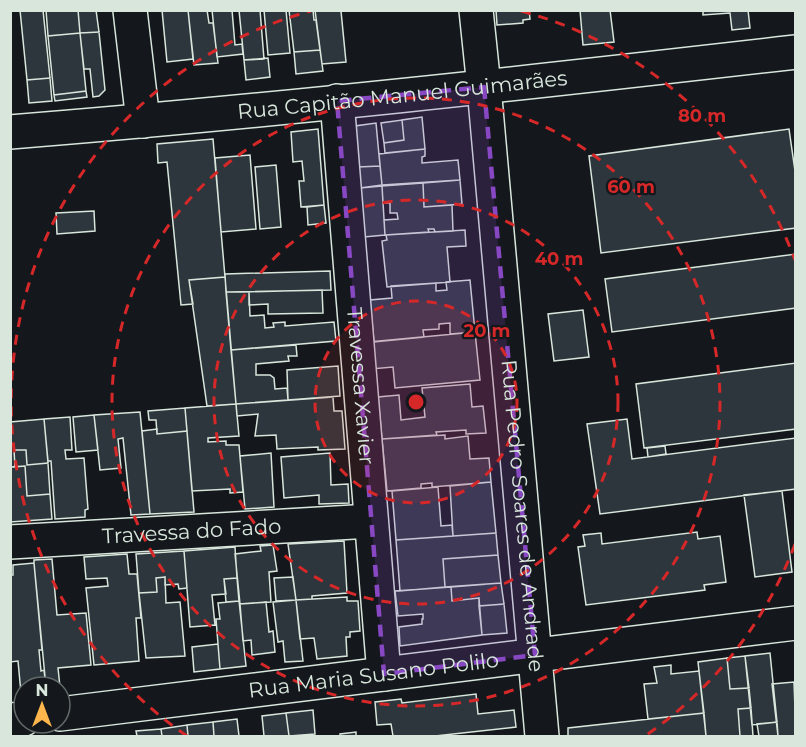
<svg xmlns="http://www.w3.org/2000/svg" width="806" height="747" font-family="Montserrat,sans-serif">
	<rect width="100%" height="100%" fill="#14181c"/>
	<path fill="#2c363c" stroke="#d8e6dc" stroke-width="1.5" d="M20 10H43L50 78 27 80Z
		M46 10H78L80 33 48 36Z
		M78 10H96L99 32 80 33Z
		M162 10H188L193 59 167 62Z
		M188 10H207L209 23H213L218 63 194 65Z
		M212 10H232L235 45 242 44 243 54 217 57Z
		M239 10H260L264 59 244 60Z
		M264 10H286L290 53 268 55Z
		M289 10H313L314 20H316L320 50 294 52Z
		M315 10 341 11 346 62 322 64Z
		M496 10H529L530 19 523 20V23L497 25Z
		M580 10H610L614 42 583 45Z
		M703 10H748L750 28 732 30 730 13 703 15Z
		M99 32 105 90 99 96 93 97 90 69H84L80 33Z
		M80 33 86 91 54 95 48 36Z
		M320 50 323 71 296 74 294 52Z
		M268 58 270 77 246 80 244 60Z
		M50 78 52 101 29 103 27 80Z
		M86 91 87 97 55 101 54 95Z
		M422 117 425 149 385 153 384 143 404 140 402 120Z
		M402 120 404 140 384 143 381 123Z
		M376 123 380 166 358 167 355 126Z
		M318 129 324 205 301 207 299 181H304L302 161 293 162 291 132Z
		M789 129 796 178V228L601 253 589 156Z
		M213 139 225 277 189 280 193 304 181 305 167 162 158 163 157 144Z
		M425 149V156L422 157V163L458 160 460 180 382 185 379 154Z
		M250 155 256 229 221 232 215 158Z
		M276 165 281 227 260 229 255 167Z
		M380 166 382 185 360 188 358 167Z
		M460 180 462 204 424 207 423 183Z
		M423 183 424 207 452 205 453 231 435 232 434 229H428L429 232 385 235 384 220 398 219 397 213H390V203H383L382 186Z
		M382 186 385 235 364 237 360 188Z
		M324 205 326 223 308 225 307 207Z
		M94 211 95 231 57 234 56 213Z
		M465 230 466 246 447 247 450 282 387 287 382 241 387 240 386 235Z
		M796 254V308L612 332 605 279Z
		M330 271 331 290 226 292 225 274Z
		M225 277 236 404 207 406 189 280Z
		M470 280 475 332 450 334V323L439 324V329L423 330 424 337 374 342 370 300 392 298 391 286 436 283V291L447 290 446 282Z
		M322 290 323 313 268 314V304L249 305V292Z
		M226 292H249L250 316 264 315 265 328 274 327 273 323 285 322V326L334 322 336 341 231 350Z
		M583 310 589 357 554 361 548 314Z
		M475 332 480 380 395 388 393 367 371 369 369 342Z
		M296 345 297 356H288L289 361 256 364V375H270L274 378 275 389 287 388 288 400 236 404 231 350Z
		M796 363V429L644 448 636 384Z
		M338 366 340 396 288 400 287 370Z
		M470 384 472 407 483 406 486 433 466 434V430L436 432 437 435 382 439 378 397 399 395 401 420 425 417 422 388Z
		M333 397 334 411H342L345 449 318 450V447L277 449 276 435 255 436 258 414 237 416 236 404Z
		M236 404 239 436 208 438V442L226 441V445H239L243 492 230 493V489L192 491 185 408Z
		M185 408 187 431 157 434 156 420H149L148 411Z
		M140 412 150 514 131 515 123 438 118 439 121 468 100 470 94 415Z
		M94 415 98 450 76 452 73 417Z
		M70 417 72 450H65L66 459 84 458 88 509 85 510V517L55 519 51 461H48L44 419Z
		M44 419 48 463 27 465 26 450H14L15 467H10V422Z
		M627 419 632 459 796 438V489L600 514 587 424Z
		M157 429V434L187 431 194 512 150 514 142 431Z
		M445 435V439L468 436 470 459 489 458 491 482 432 487V483L421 484V488L387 491 382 439Z
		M665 446 666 454 648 457 647 448Z
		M14 450H26L27 465 48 463 50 494 27 496 25 466 15 467Z
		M271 453 274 507 245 509 240 456Z
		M330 453 331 485 348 484 349 503 319 504V495L284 498 281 457Z
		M25 466 27 496 50 494 52 519 10 522V467Z
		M491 482 496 533 453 536 450 486Z
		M438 487 441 526 452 525 453 536 396 540 392 491Z
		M782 491 792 572 755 577 744 495Z
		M697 532 698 539 720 536 726 582 704 585 705 590 586 605 578 547 585 546 583 535 601 533 602 544Z
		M496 533 498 555 443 559 445 587 400 591 396 540Z
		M344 541 347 593 312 596V599L296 600 288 544Z
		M273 545 277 571 269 572 271 602 240 604 235 554 261 551 260 546Z
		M235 547 237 578 224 579 226 594 212 595 215 625 190 627 184 551Z
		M184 551 187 588 179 589 178 584 165 585V577L156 578 157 592 139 593 136 554Z
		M127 554 129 574H137L141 618H136L139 661 94 665 86 588 108 586 107 578 86 579 84 557Z
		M498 555 501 583 445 587 443 559Z
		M52 559 57 615 86 613 91 665 58 668 60 687H46L34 563V560Z
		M34 563 42 650H39L41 671 44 670 46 687H24V693H21L18 661 10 662V575H13V565Z
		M165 577 166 603 180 602 185 656 146 658 139 593 157 592 156 578Z
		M293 577 296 600 276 601 274 578Z
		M237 578 239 601 226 602 224 579Z
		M501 583 504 604 479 606V598L452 601 451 587Z
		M451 587 452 601 479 598 482 635 400 646 399 627 422 624V619H423V614L398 616 395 591Z
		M347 597V601H358L360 631 350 632V637H346L347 656 317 659 314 638 300 639 296 600Z
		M296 600 303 661 285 662 283 641 278 642 273 602Z
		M239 601 246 666 220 669 216 619H220L218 603Z
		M266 602 269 632 273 631 275 652 252 655 251 640 243 641 240 604Z
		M504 604 507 633 482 635 479 606Z
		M218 644 220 669 194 672 192 647Z
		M770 653 777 722 752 725 745 656Z
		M745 656 749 688 730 689 727 658Z
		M727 658 730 689 749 688 751 708 738 709 740 736H706L698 662Z
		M671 665V674L699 671 704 713 648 719 644 684 657 683 654 667Z
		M794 682 796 736H778L772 684Z
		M476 694 478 714 514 710 516 727 435 736H393L391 724 377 725 375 702 401 699 402 703Z
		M751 708 753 736H740L738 709Z
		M313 710 315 734 289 736 286 713Z
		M286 713 289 736H264L262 716Z
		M704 713 706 736H568V728Z
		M237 719 239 736H214L213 722Z
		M213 722 214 736H188L187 725Z
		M777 722 778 736H759L757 724Z
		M187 725 188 736H162L161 729Z
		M161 729 162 736H137L136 731Z
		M356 732V736H340V734Z"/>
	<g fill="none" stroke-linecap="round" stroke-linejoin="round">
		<g stroke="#d8e6dc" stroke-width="36">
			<g id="minor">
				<path d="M130 10 143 121"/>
				<path id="s1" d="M476 10 484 87 542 736"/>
				<path id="s2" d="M337 101 384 674"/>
				<path id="s3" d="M10 132C273 111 534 82 796 52"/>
				<path id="s4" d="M10 542 371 521"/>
				<path id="s5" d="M60 714 796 623"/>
				<path d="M10 720 24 719"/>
			</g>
		</g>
		<use href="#minor" stroke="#14181c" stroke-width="33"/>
	</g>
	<path fill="#8948c3" fill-opacity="0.2" stroke="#8948c3" stroke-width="4.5" stroke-dasharray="12 8" stroke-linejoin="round" d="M484 87 535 655 384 674 337 101Z"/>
	<circle cx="416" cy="402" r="101" fill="#d62828" fill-opacity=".12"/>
	<g fill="none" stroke="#d62828" stroke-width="3" stroke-dasharray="10 8">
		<circle cx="416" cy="402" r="101"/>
		<circle cx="416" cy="402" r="202"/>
		<circle cx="416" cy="402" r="304"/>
		<path d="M795 544A405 405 0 0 1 645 736M187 736A405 405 0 0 1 311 11M521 11A405 405 0 0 1 795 260"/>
	</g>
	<g text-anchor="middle" stroke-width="4.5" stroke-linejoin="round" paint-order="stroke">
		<g font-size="21" fill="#d8e6dc" stroke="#14181c">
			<text dy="7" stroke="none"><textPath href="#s3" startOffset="394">Rua Capitão Manuel Guimarães</textPath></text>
			<text dy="7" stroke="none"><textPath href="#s2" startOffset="286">Travessa Xavier</textPath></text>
			<text dy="7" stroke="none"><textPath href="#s1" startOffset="508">Rua Pedro Soares de Andrade</textPath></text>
			<text dy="7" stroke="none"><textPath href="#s4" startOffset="182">Travessa do Fado</textPath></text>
			<text dy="7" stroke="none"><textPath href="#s5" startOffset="316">Rua Maria Susano Polilo</textPath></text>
		</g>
	</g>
	<circle cx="416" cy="402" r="9" fill="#d62828" stroke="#14181c" stroke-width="3"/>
	<g font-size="18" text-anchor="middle" font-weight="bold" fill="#d62828" stroke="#14181c" stroke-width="4.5" stroke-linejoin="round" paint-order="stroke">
		<text x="702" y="122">80 m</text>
		<text x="631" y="193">60 m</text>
		<text x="559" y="265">40 m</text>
		<text x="487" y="337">20 m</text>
	</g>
	<rect width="806" height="747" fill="none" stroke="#d8e6dc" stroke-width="24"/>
	<g transform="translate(42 705)"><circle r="28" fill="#14181c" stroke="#626a69" stroke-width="1.5"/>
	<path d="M0-4.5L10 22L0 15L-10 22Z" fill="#ffb74d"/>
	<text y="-9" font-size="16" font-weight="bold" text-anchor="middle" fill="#d8e6dc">N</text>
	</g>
</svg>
